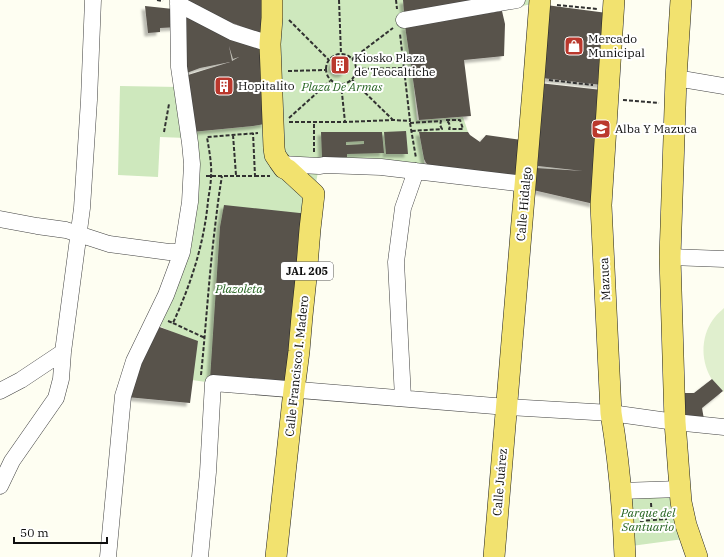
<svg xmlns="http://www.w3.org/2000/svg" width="724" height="557" font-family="'IBM Plex Serif',serif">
	<defs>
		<filter id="shadow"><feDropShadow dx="-3.5" dy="3.5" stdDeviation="1" flood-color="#0004"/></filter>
	</defs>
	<rect width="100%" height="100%" fill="#fefef2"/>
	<path fill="#cee8bd" d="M273 0H403L404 13 488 0H540L539 3 405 26 413 78 417 120 463 117 468 132H419L424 159 425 172 319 166 314 194 213 383 192 380 172 332 155 324 184 253 192 132 252 126 265 124Z
		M120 86 179 87 186 138 160 137 158 177 118 175Z
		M680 494 691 538 624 547 621 496Z"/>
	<path fill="#e0efce" d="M724 308V392C720 387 714 383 711 378 700 359 701 334 715 317 717 314 721 311 724 308Z"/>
	<path fill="#58524c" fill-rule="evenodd" filter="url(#shadow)" d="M182 0H264L262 35 213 15Z
		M403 0H471V3L404 13Z
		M546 5 607 13 602 85 542 78Z
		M145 6 173 9 179 27 160 28V32L148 33Z
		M502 11 505 24 504 56 464 60 471 116 419 120 405 26Z
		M189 12 259 42 265 124 253 126 192 132 188 75 230 62 200 68 184 74 182 21ZM229 46 233 59 239 57 232 61Z
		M337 58H345L349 63 348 68 343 74H337L331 68 332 62Z
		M539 83 602 90 594 204 533 190 536 168 583 171 538 166Z
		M406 131 408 154H386L384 132Z
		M321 132H382L384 153 347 154V157L322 158ZM364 141V144L346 145V142Z
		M419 132H468L470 135 480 142 486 135 522 140 519 176 431 167 426 163 424 159Z
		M224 205 309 214 289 383 210 379 220 227Z
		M154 325 198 341 190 403 127 397Z
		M712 379 723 391 702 408 705 425 689 420 679 408 674 393H694Z"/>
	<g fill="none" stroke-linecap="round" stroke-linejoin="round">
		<g stroke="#424242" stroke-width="17">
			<path id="minor" d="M178 4 232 32 270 44
				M404 20 517 0
				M676 78 724 86
				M281 164 319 166 325 165 381 167 525 184
				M0 219 37 226 66 230 109 244 169 252H182
				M670 257 724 259
				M0 391 21 380 63 352
				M403 398 396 262 403 208 416 171
				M0 486 12 461 56 398 61 379 63 352 82 208 89 100 93 0
				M620 491 680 489
				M108 557 123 396 134 361 166 295 182 252 190 202 192 164 190 143 179 67 178 0
				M200 557 208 472 213 383 507 407 611 413 675 422 724 427"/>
		</g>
		<g stroke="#202020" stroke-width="22">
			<path id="major" d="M272 0V18L270 44 274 148 275 155 279 161 284 168 288 170 314 194 310 229 306 278 302 316 299 351 294 390 276 557
				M614 0 601 205 611 413C619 461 623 509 625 557
				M681 0 676 78 670 257 675 422 681 502 686 525 697 557
				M494 557 534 78 540 0"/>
		</g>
		<path stroke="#313131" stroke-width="2" stroke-dasharray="4 2" stroke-linecap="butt" d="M157 0 163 1
			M339 0 341 54
			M396 0 397 9
			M557 5 598 9
			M289 20 329 60
			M326 69a15 15 0 1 1 30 0a15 15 0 1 1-30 0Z
			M352 59 393 28
			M356 69 403 68
			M288 71 325 70
			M352 80 393 120
			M549 80 593 85
			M341 84 345 122
			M623 100 659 103
			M289 118 330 81
			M446 120H460L463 129H449C451 126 449 122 446 120Z
			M289 122H345L393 120 410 121 400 34
			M410 123 441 121 440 125 442 129 411 131
			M410 123 416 158
			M164 132 169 104H170
			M233 135 236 175
			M314 152V122
			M206 176H255L253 133
			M255 176H270
			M168 321 173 323C191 284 204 244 208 201 209 193 211 184 211 176 212 164 209 150 207 137L258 133
			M173 323 205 338
			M201 375C206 326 209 276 215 227 217 210 219 193 222 176
			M651 503 652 520 667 519
			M640 521 652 520"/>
		<use href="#minor" stroke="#fff" stroke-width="16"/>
		<use href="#major" stroke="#f2e26f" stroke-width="21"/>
	</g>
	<defs>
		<g id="shop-square" transform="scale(1)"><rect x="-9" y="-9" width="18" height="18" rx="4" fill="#ba382d" stroke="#fff"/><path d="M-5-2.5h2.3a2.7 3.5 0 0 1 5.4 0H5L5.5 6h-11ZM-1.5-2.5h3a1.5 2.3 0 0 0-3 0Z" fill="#fff"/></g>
		<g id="building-square" transform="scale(1)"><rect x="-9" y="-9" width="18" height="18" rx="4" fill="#ba382d" stroke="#fff"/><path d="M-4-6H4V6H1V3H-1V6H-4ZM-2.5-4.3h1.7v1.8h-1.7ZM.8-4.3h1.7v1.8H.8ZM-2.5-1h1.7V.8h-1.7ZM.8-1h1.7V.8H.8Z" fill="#fff"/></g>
		<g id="school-square" transform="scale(1)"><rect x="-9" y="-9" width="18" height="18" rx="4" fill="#ba382d" stroke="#fff"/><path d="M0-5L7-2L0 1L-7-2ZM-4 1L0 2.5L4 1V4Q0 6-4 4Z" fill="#fff"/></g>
	</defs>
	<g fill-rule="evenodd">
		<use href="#shop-square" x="574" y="46"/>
		<use href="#building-square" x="340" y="65"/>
		<use href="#building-square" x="224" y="86"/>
		<use href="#school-square" x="601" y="129"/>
	</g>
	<g text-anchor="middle" stroke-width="4" stroke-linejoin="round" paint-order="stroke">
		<rect fill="#fff" stroke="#575757" stroke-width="1" x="281" y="262" width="52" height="18" rx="3"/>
		<g font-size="11" font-weight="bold" fill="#0f0f0f">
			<text x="307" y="275">JAL 205</text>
		</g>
		<g font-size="12" fill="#0f0f0f" stroke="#fff" text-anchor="start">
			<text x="588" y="43">Mercado<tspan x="588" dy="14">Municipal</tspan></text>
			<text x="354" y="62">Kiosko Plaza<tspan x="354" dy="14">de Teocaltiche</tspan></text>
			<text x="238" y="90">Hopitalito</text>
			<text x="615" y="133">Alba Y Mazuca</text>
		</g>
		<g font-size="12" font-style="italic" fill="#276522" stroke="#fff">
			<text x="342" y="91">Plaza De Armas</text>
			<text x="239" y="293">Plazoleta</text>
			<text x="648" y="517">Parque del<tspan x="648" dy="14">Santuario</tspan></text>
		</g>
		<g font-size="12" fill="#0f0f0f" stroke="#fff">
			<text transform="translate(524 204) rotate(-85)" y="4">Calle Hidalgo</text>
			<text transform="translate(605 279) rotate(-93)" y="4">Mazuca</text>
			<text transform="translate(297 366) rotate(-84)" y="4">Calle Francisco I. Madero</text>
			<text transform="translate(500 482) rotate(-85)" y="4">Calle Juárez</text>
		</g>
	</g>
	<path d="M14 537v6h93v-6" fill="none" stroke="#0f0f0f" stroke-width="2"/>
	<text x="20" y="537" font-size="12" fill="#0f0f0f" stroke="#ffffff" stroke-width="3" paint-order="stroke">50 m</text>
</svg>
